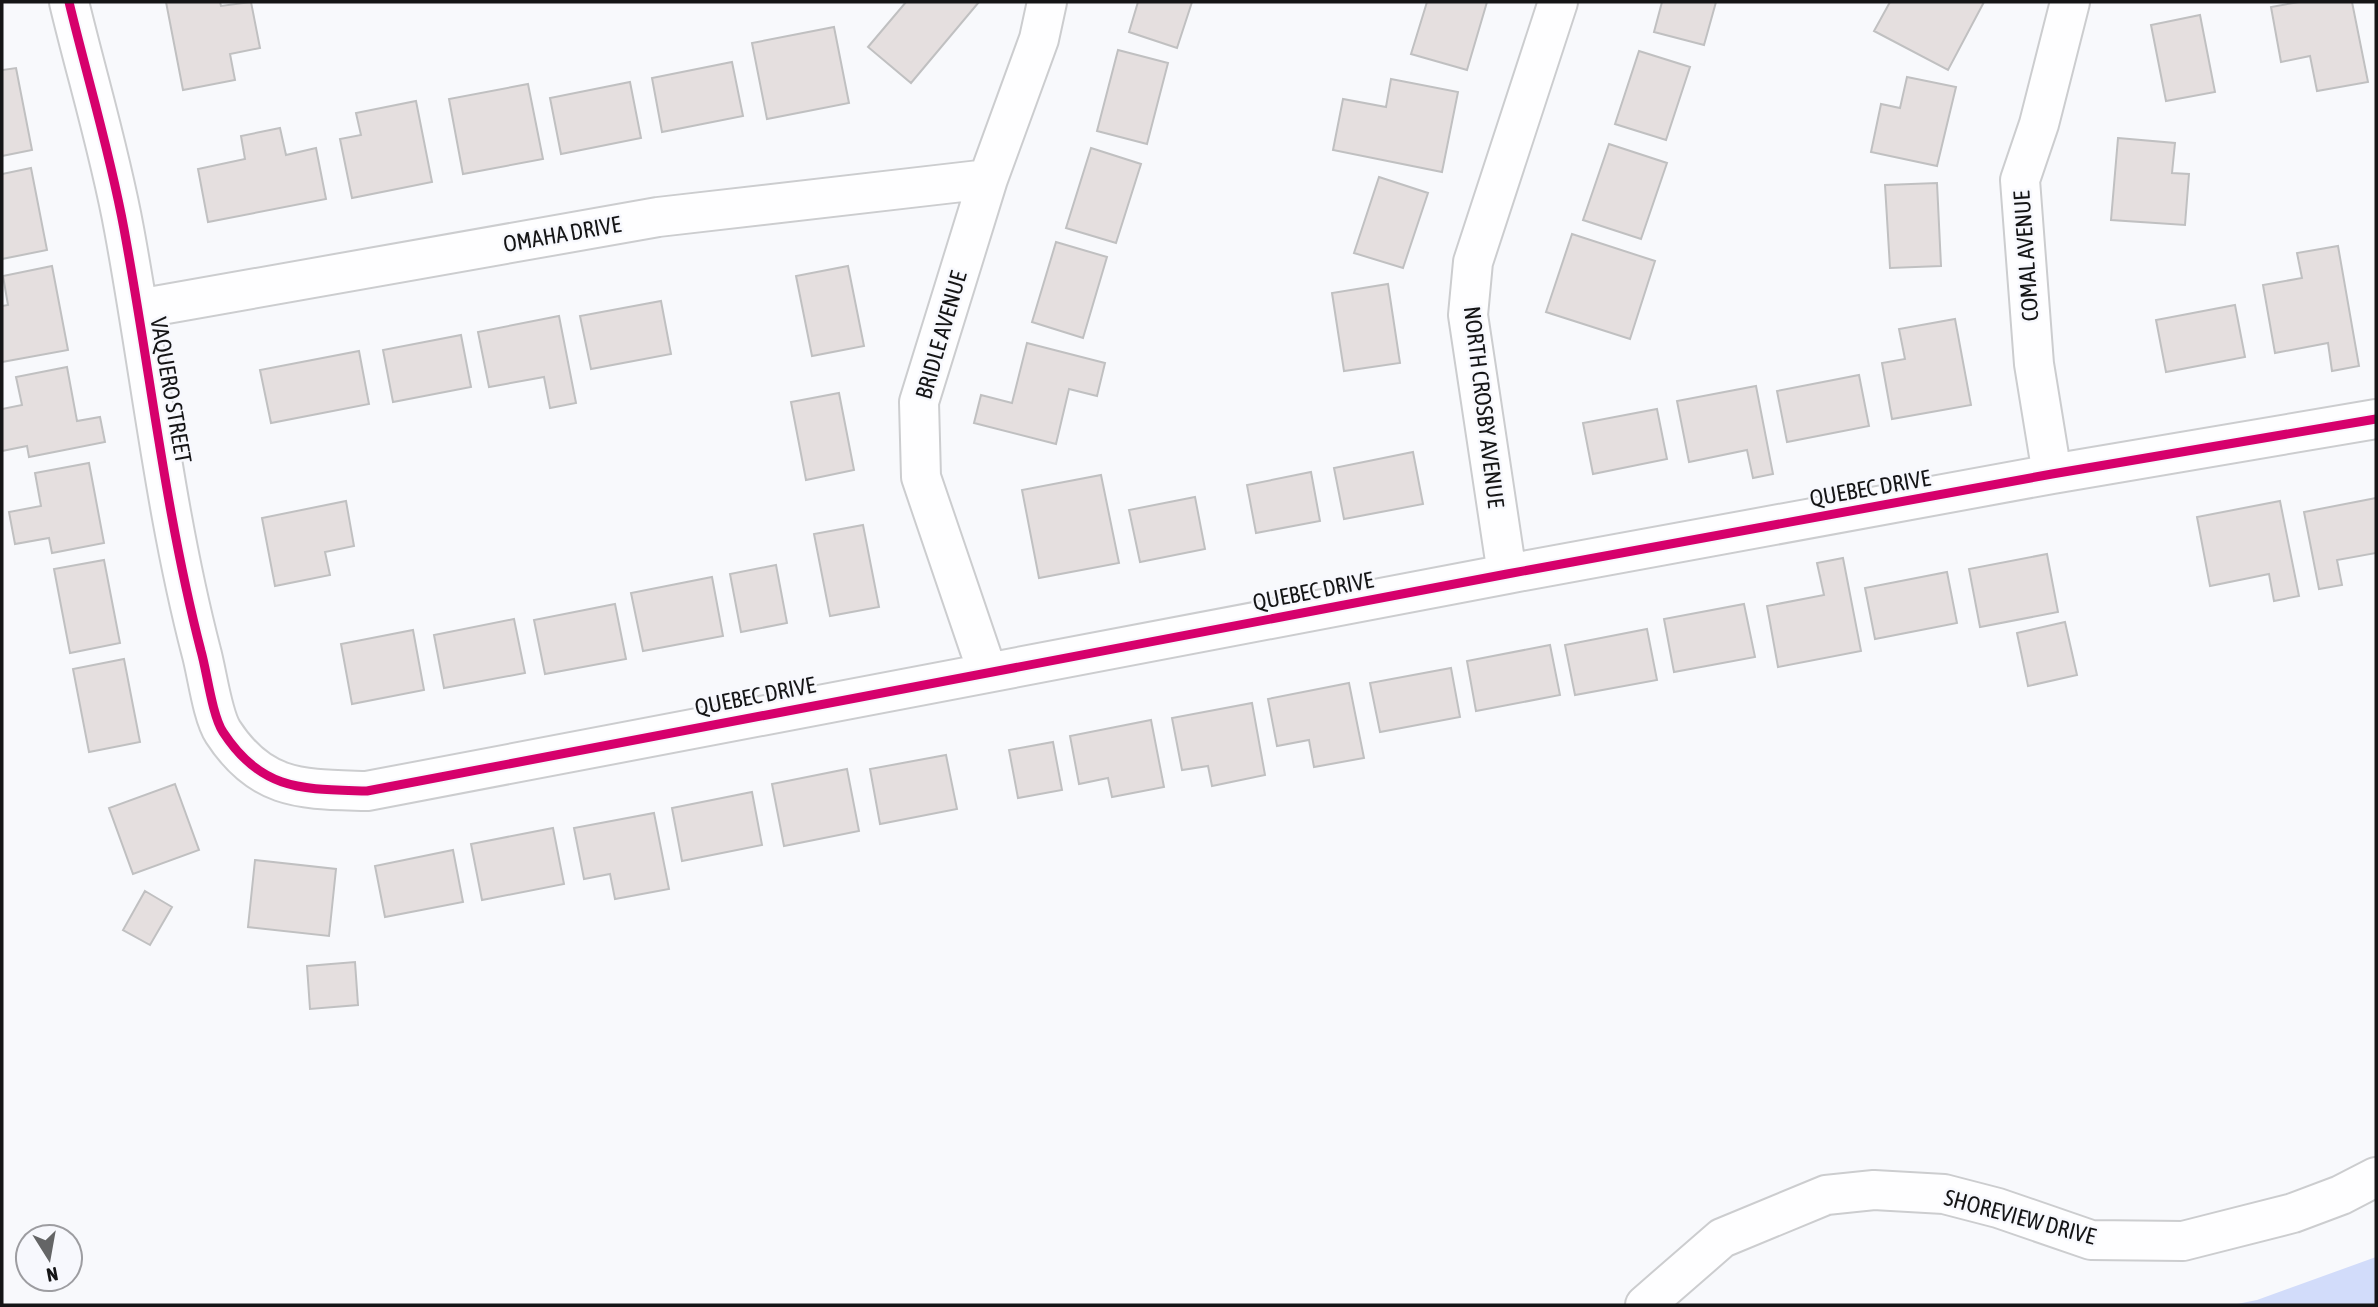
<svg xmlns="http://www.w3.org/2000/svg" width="2378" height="1307" font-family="'Asap Condensed',sans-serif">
	<rect width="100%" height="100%" fill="#f8f9fc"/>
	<path fill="#d2dcfa" d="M2376 1257V1305H2232L2257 1300Z"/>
	<path fill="#e5dfdf" stroke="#c0c0c1" stroke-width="2" d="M166 2H220L221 6 251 2 260 48 230 54 235 80 183 90Z
		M906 2H979L911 83 868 47Z
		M1138 2H1192L1177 48 1129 32Z
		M1427 2H1487L1467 70 1411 54Z
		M1662 2H1716L1704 45 1654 32Z
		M1890 2H1984L1948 70 1874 31Z
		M2299 2H2352L2368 82 2317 91 2310 56 2281 62 2271 7Z
		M2200 15 2215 92 2166 101 2151 25Z
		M834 27 849 103 767 119 752 43Z
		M1118 50 1168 63 1147 144 1097 131Z
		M1639 51 1690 67 1666 140 1615 124Z
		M732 62 743 116 662 132 652 78Z
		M16 68 32 150 2 156V70Z
		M1907 77 1956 87 1937 166 1871 152 1881 104 1900 108Z
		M1391 79 1458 92 1442 172 1333 150 1343 99 1386 107Z
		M630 82 641 138 561 154 550 98Z
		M528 84 543 159 463 174 449 99Z
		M416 101 432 182 352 198 340 139 361 135 356 113Z
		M280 128 286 155 316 148 326 199 208 222 198 169 245 159 241 136Z
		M2118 138 2175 143 2172 173 2189 174 2185 225 2111 220Z
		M1609 144 1667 163 1641 239 1583 220Z
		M1091 148 1141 164 1116 243 1066 228Z
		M31 168 47 250 2 259V174Z
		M1379 177 1428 193 1403 268 1354 253Z
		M1937 183 1941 266 1890 268 1885 185Z
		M1572 234 1655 261 1630 339 1546 312Z
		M1056 242 1107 257 1083 338 1032 322Z
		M2338 246 2359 366 2332 371 2328 343 2275 353 2263 285 2302 278 2297 253Z
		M52 266 68 350 2 362V306L8 305 3 276Z
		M848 266 864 346 812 356 796 276Z
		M1388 284 1400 363 1344 371 1332 293Z
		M661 301 671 354 591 369 580 316Z
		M2235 305 2245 357 2166 372 2156 320Z
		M559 316 576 403 550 408 544 377 489 387 478 332Z
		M1955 319 1971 405 1892 419 1882 363 1905 359 1899 329Z
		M461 335 471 387 393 402 383 350Z
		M1027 343 1105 363 1097 396 1069 389 1056 444 974 423 981 395 1012 403Z
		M359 351 369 404 271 423 260 370Z
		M67 367 77 421 100 417 105 442 29 457 27 446 2 451V409L22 405 16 377Z
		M1859 375 1869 426 1787 442 1777 391Z
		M1756 386 1773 474 1753 478 1747 450 1689 462 1677 401Z
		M839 393 854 470 806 480 791 402Z
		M1657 409 1667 459 1593 474 1583 423Z
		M1413 452 1423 504 1344 519 1334 468Z
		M89 463 104 543 52 553 49 538 15 544 9 512 41 506 35 473Z
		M1311 472 1320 521 1256 533 1247 485Z
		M1101 475 1119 563 1039 578 1022 490Z
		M1195 497 1205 549 1140 562 1129 510Z
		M2376 498V553L2337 560 2342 585 2319 589 2304 512Z
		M346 501 354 546 325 552 330 575 275 586 262 518Z
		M2280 501 2299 596 2274 601 2269 574 2210 586 2197 517Z
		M863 525 879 607 830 616 814 534Z
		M2047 554 2058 612 1980 627 1969 569Z
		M1843 558 1861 651 1778 667 1767 606 1824 595 1817 563Z
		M104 560 120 643 70 653 54 569Z
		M776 565 787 623 741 632 730 574Z
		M1947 572 1957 623 1875 639 1865 588Z
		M712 577 723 636 643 651 631 593Z
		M615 604 626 659 545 674 534 620Z
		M1744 604 1755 657 1674 672 1664 619Z
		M514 619 525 673 444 688 434 635Z
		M2065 622 2077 675 2028 686 2017 633Z
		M1647 629 1657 680 1575 695 1565 645Z
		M413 630 424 690 352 704 341 644Z
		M1550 645 1560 695 1476 711 1467 661Z
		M124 659 140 742 89 752 73 669Z
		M1451 668 1460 717 1380 732 1370 683Z
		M1349 683 1364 758 1314 767 1309 740 1277 746 1268 699Z
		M1252 703 1265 775 1212 786 1208 766 1182 770 1172 718Z
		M1151 720 1164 787 1112 797 1108 778 1079 784 1070 736Z
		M1053 742 1062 790 1018 798 1009 750Z
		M946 755 957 809 880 824 870 769Z
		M847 769 859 831 784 846 772 784Z
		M175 784 199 850 133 874 109 808Z
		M752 792 762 845 682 861 672 808Z
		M654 813 669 889 615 899 610 874 584 879 574 828Z
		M553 828 564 884 482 900 471 844Z
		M453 850 463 902 385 917 375 866Z
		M255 860 336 869 329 936 248 927Z
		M145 891 172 907 150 945 123 930Z
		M355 962 358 1005 310 1009 307 966Z"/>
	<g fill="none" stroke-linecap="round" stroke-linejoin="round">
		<g stroke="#cccdcf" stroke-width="42">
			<path id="minor" d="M69 2C87 77 110 152 124 229 150 369 165 512 201 651 207 672 212 715 223 732 262 792 304 789 367 791L1507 574 2052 474 2376 419
				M138 309 658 217 988 179
				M2052 474 2034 364 2020 180 2039 124 2070 2
				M1507 574 1468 315 1473 262 1558 2
				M987 671 921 477 919 402 988 179 1039 39 1047 2
				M1645 1305 1722 1238 1826 1195 1874 1190 1944 1194 1998 1208 2091 1240 2183 1241 2293 1213 2341 1195 2376 1177"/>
		</g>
		<use href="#minor" stroke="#fefeff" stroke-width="38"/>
		<g stroke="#f7f8fd" stroke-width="13">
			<path id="cycleway" d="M69 2C87 77 110 152 124 229 150 369 165 512 201 651 207 672 212 715 223 732 262 792 304 789 367 791L1507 574 2052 474 2376 419"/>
		</g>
		<use href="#cycleway" stroke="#d6006c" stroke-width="9"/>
	</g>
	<g text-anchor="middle" stroke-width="5" stroke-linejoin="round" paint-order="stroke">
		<g font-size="23" fill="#151516" stroke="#f7f8fd">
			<text transform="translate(562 234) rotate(-10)" y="8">OMAHA DRIVE</text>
			<text transform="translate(2026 256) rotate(-94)" y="8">COMAL AVENUE</text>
			<text transform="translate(941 335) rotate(-74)" y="8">BRIDLE AVENUE</text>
			<text transform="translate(171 390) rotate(80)" y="8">VAQUERO STREET</text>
			<text transform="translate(1484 407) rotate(83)" y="8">NORTH CROSBY AVENUE</text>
			<text transform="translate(1870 488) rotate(-10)" y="8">QUEBEC DRIVE</text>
			<text transform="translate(1313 591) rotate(-11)" y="8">QUEBEC DRIVE</text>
			<text transform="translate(755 696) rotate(-11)" y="8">QUEBEC DRIVE</text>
			<text transform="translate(2020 1217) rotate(15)" y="8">SHOREVIEW DRIVE</text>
		</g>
	</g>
	<rect width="2378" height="1307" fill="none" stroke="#151516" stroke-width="7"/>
	<g transform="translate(49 1258) rotate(169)"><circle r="33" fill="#f7f8fd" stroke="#9d9da1" stroke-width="2"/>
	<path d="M0-5L12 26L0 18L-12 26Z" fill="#646566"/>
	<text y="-10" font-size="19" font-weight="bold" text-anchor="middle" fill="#151516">N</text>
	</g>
</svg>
